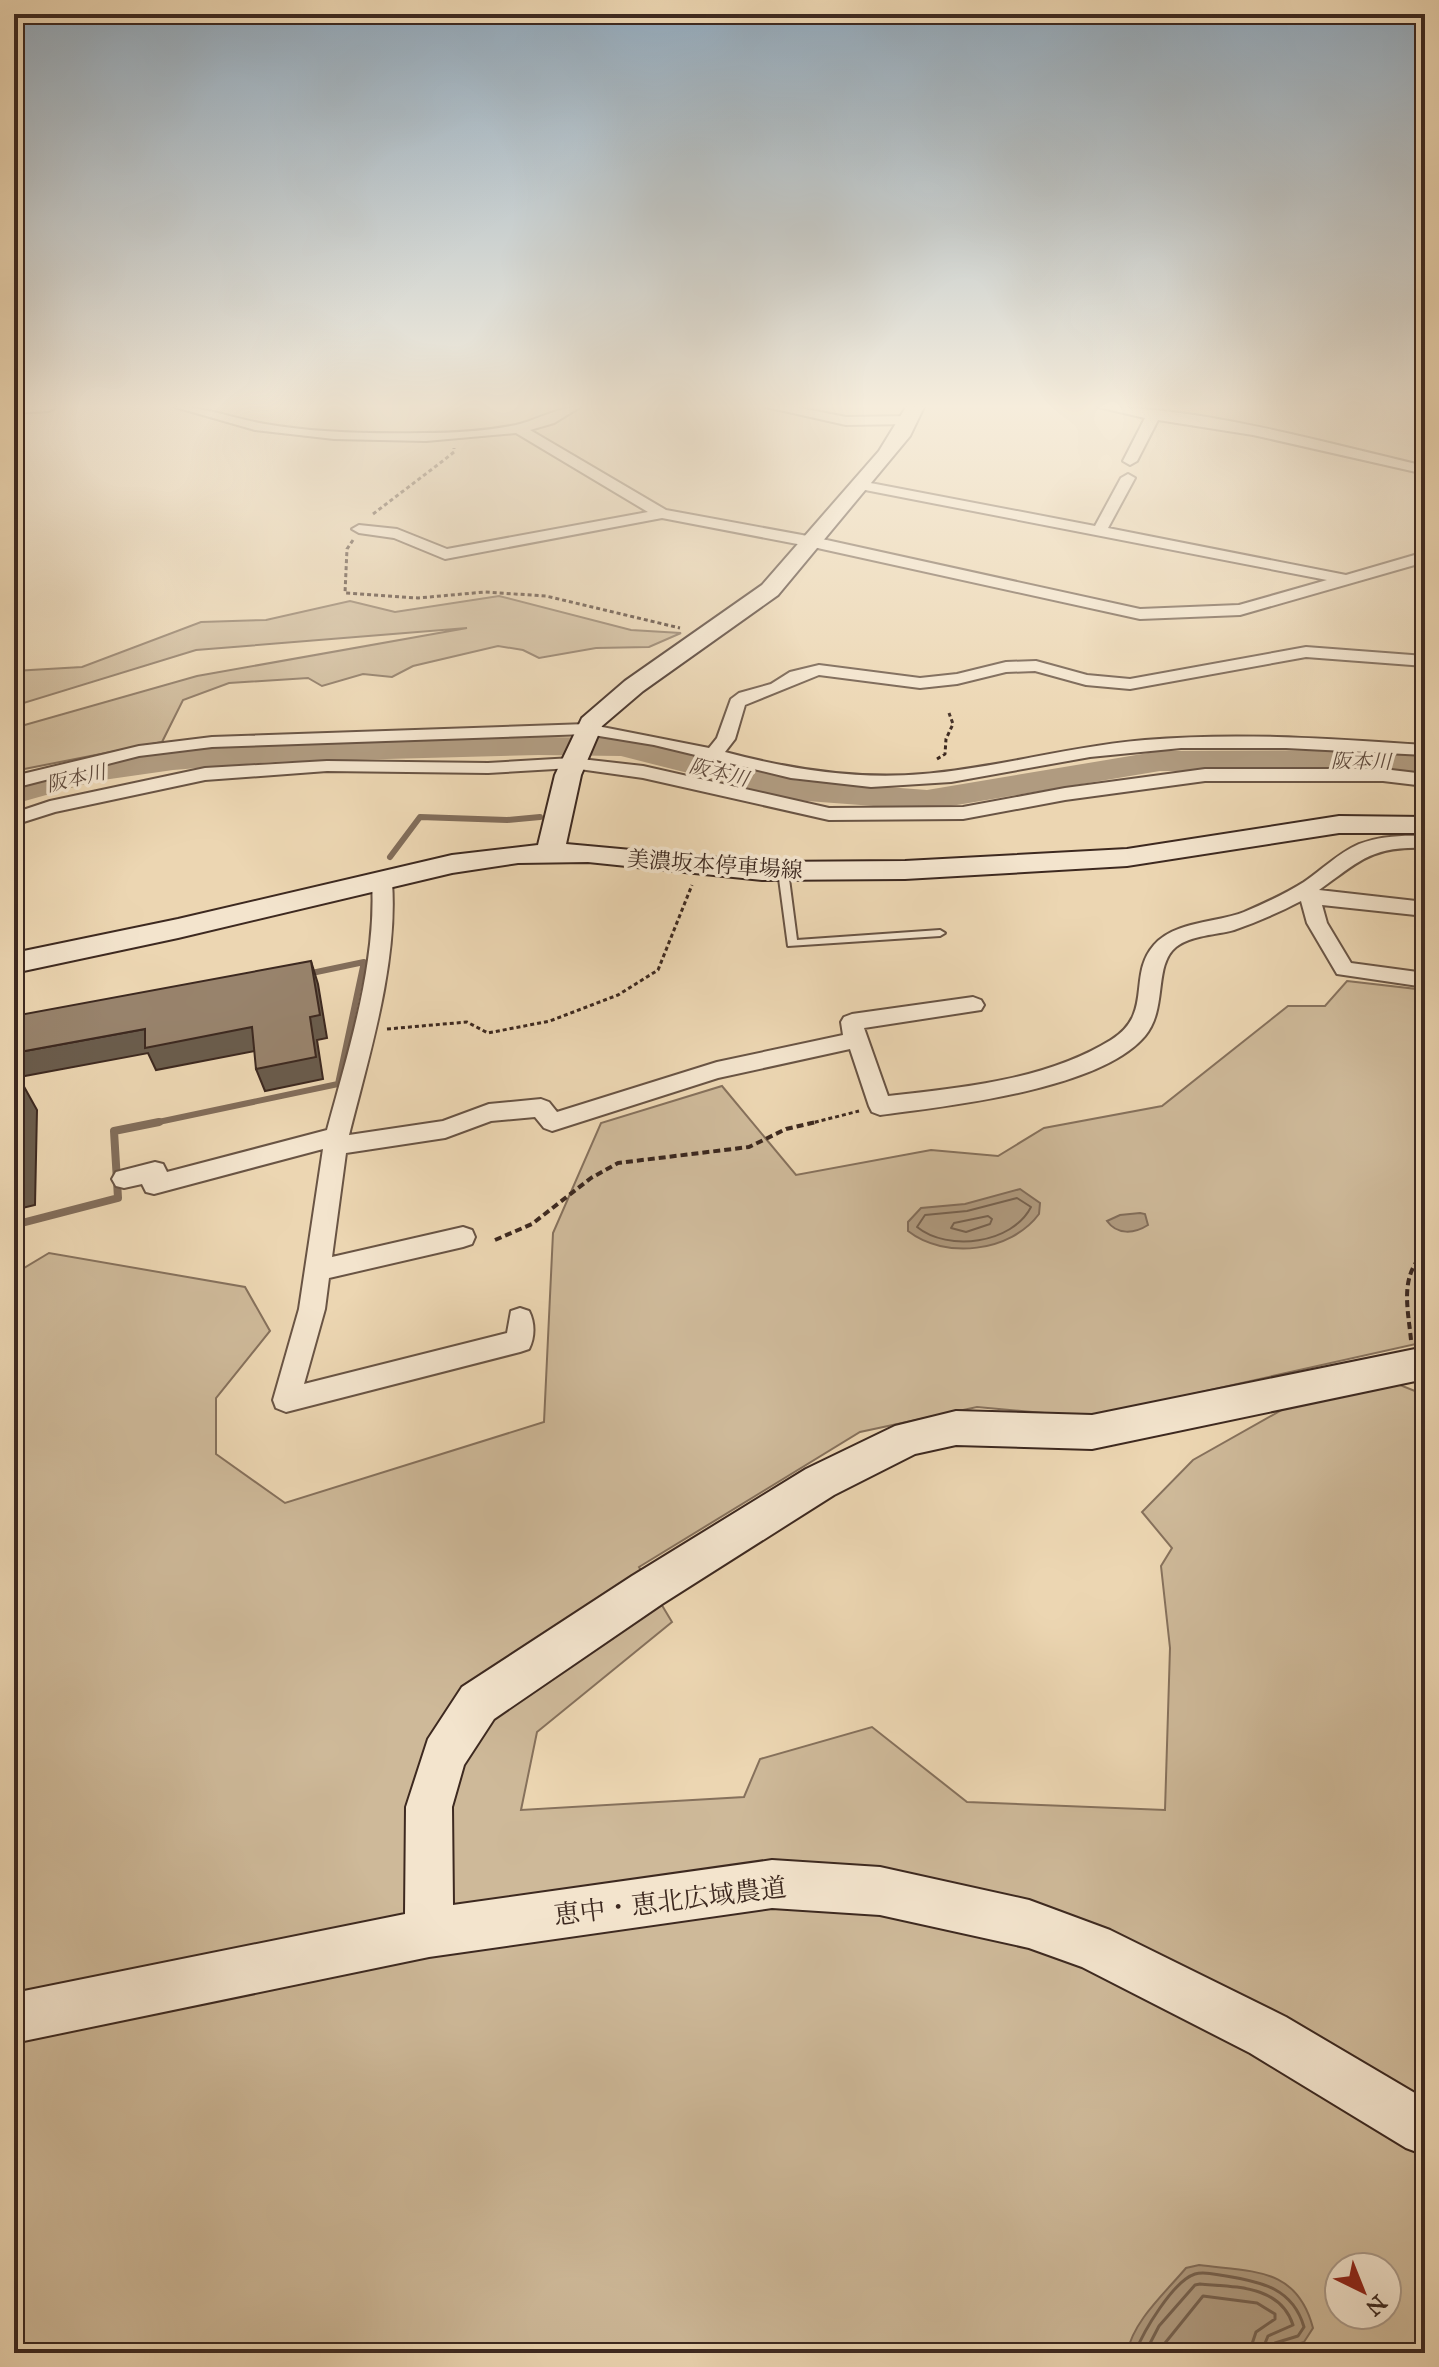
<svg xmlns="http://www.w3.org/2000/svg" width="1439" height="2367" font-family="'IM FELL Great Primer','Noto Serif JP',serif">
	<rect width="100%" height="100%" fill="#ecd6b2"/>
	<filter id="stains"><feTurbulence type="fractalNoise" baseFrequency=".0025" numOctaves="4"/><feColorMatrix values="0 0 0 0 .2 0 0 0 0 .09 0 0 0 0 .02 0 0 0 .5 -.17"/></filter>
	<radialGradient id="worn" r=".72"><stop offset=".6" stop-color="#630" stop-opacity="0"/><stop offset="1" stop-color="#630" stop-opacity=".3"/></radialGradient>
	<path fill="#ceb999" stroke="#86715c" stroke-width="2" fill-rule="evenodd" d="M499 596 631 630 681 633 649 647 596 648 539 658 523 650 498 646 413 666 392 677 363 674 322 686 308 678 229 683 183 700 162 742 14 771V728L197 676 467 628 196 650 14 706V671L82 667 201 622 266 620 350 601 395 612Z
		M1347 981 1425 990V1342L1089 1417 977 1407 860 1432 639 1567 672 1622 537 1732 521 1810 744 1797 760 1759 872 1727 967 1802 1165 1810 1170 1648 1161 1566 1172 1548 1142 1512 1193 1460 1287 1407 1395 1383 1425 1395V2353H14V1274L49 1253 245 1287 270 1331 216 1398V1454L285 1503 544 1422 553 1233 601 1123 722 1086 796 1175 931 1150 998 1156 1044 1128 1162 1106 1288 1006H1325ZM1339 2267H1387V2315H1339Z"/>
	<path fill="#b09b80" stroke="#826d5a" stroke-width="2" d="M1020 1189 1040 1203 1039 1214C1011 1252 945 1260 908 1231V1222L921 1208 965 1204Z
		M1140 1213 1145 1214 1148 1225C1134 1234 1117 1235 1107 1221L1120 1215Z
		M1199 2265C1253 2272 1297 2267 1313 2328L1304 2342 1267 2353H1127C1133 2321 1165 2293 1186 2268Z"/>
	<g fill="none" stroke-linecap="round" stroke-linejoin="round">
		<path stroke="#766250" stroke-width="2" d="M1017 1198 1031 1207C1012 1244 948 1252 917 1227L925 1215 967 1211Z
			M988 1216 992 1219 990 1224 966 1232 951 1228 954 1223Z"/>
		<path stroke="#766250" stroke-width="3" d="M1135 2353C1143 2332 1173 2281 1195 2274 1205 2271 1217 2275 1226 2276 1263 2282 1293 2289 1304 2327L1298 2336 1275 2343 1271 2353
			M1145 2353 1159 2326 1195 2285 1200 2284C1235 2287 1280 2285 1293 2325L1268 2336 1261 2353
			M1157 2353 1203 2296 1257 2303 1275 2314V2319L1256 2332 1249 2353"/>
		<path stroke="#826d5a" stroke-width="6" d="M390 857 420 817 507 820 540 817
			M149 1124 338 1084 364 962 307 974"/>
		<path stroke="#826d5a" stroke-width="8" d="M14 1225 118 1198 114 1131 159 1122"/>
		<path fill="#b09b80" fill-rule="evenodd" d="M538 737 621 738 794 780 927 790 1160 751 1381 750 1425 755V775L1381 770 1160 771 927 810 794 800 621 756 538 755 273 762 173 770 96 781 14 804V784C41 776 68 767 96 762 241 737 391 740 538 737Z"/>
		<g stroke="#695444" stroke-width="4">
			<path id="lane" d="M783 868 788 871 797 940 940 930 945 933 940 936 788 946 778 871Z"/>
		</g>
		<g stroke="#695444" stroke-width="4">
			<path id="street" d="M14 407H56L49 411 14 413Z
				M175 407C207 407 234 419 265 424 317 433 372 434 424 433 454 433 486 431 516 425 538 420 557 407 580 407L554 423 530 430 666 510 813 537 1140 609 1239 605 1327 580 860 489 853 485 860 481 1095 526 1121 478 1128 474 1135 478 1108 528 1346 575 1425 552V562L1240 615 1140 619 813 547 662 518 445 559 394 538 359 533 352 529 359 525 397 529 447 549 648 512 516 433 426 441 334 439 255 430Z
				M766 407H795L846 417 909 416 916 420 909 424 846 425Z
				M1098 407C1203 407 1322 442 1425 466V474L1253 435 1158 420 1137 461 1130 465 1123 461 1145 418Z
				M1306 647 1425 656V666L1306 657 1130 689 1086 685 1035 671 1006 672 957 684 920 688 819 675 745 705 735 739 725 752C789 769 856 780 923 774 998 768 1070 746 1145 740 1239 732 1332 739 1425 745V755L1286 748H1181L1090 757 951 782 871 787 791 778 654 745 587 734 212 747 139 756 14 788V776L139 746 212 737 587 724 709 748 717 738 731 699 739 693 771 684 790 672 819 665 920 678 957 674 1006 662 1036 661 1087 675 1130 679Z
				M572 758 643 766 829 808 963 807 1065 788 1205 769H1383L1425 774V786L1383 781H1205L1065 800 963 819 829 820 643 778 572 768 488 773 327 771 205 780 55 812 14 825V813L50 801 205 768 327 761 488 763Z
				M1425 836V848C1371 846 1360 861 1319 890L1425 902V916L1322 905 1327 923 1351 963 1425 973V987L1337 974 1307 923 1301 901C1280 912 1257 922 1234 930 1217 935 1191 935 1176 947 1153 966 1168 1008 1145 1036 1100 1090 947 1106 880 1115L872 1112 869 1106 850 1049 718 1078 552 1131 544 1128 535 1117 491 1121 445 1138 346 1153 332 1257 463 1227 472 1230 475 1237 472 1244 463 1247 329 1278 325 1309 304 1384 507 1333 511 1311 520 1308 529 1311C535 1323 535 1337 529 1349L520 1352 286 1412 276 1408 273 1400 299 1309 323 1149 154 1194 146 1192 142 1184 124 1188 116 1186 112 1179 116 1172 155 1162 163 1164 167 1172 327 1130C348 1052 377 963 372 882L382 876 392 882C398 964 369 1055 349 1135L443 1121 489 1104 541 1099 549 1102 557 1112 717 1062 843 1035 841 1022 844 1017 852 1014 973 997 981 1000 984 1005 981 1010 864 1028 888 1096C962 1088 1046 1080 1111 1040 1154 1013 1127 976 1154 945 1175 921 1216 923 1244 912 1265 903 1285 894 1304 882 1322 870 1338 853 1359 844 1380 836 1403 835 1425 836Z"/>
		</g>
		<g stroke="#3d2920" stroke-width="4">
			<path id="secondary" d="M906 407H924L910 436 778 595 643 691 602 726 581 775 566 844 762 862 905 861 1127 849 1339 816 1425 817V833H1339L1127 866 905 879 762 880 588 862 518 863 452 873 178 938 14 973V953L178 919 452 855 538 845 555 775 582 718 625 681 762 585 879 451Z
				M1425 1347V1379L1092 1449 956 1445 915 1454 834 1495 662 1604 494 1719 464 1765 452 1807 453 1905 772 1860 880 1867 1029 1900 1110 1930 1286 2017 1425 2099V2155L1406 2148 1250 2053 1082 1967 1029 1948 880 1915 772 1908 429 1957 14 2043V1993L405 1914 406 1807 428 1739 462 1687 632 1576 806 1469 895 1426 956 1411 1092 1415Z"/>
		</g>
		<path stroke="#3d2920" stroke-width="3" stroke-dasharray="4 3" stroke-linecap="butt" d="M373 514 444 460 454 452V448
			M353 540 347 549 345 593 418 598 485 592 546 596 680 628
			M937 759 945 754 946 739 953 724 949 713
			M387 1029 467 1022 488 1033 550 1021 618 995 658 970 692 885
			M808 1124 859 1111"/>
		<path stroke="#3d2920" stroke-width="4" stroke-dasharray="7 4" stroke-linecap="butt" d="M495 1240 532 1224 591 1178 618 1163 749 1147 786 1129 816 1122
			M1411 1340C1408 1308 1399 1276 1425 1252"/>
		<use href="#lane" fill="#f3e4cd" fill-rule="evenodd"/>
		<use href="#street" fill="#f3e4cd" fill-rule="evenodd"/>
		<use href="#secondary" fill="#f3e4cd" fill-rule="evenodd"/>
	</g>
	<path fill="#6a5c4c" stroke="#3d2920" stroke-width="2" d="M311 961 318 984 327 1038 317 1040 323 1079 265 1091 256 1069 310 1017Z
		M252 1027 260 1050 156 1070 148 1053 14 1078V1053L145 1029Z
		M22 1083 37 1110 35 1205 14 1210V1180Z"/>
	<path fill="#98836c" stroke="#3d2920" stroke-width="2" d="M311 961 320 1015 310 1017 316 1057 256 1069 252 1027 145 1048V1029L14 1053V1016Z
		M22 1083 19 1179 14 1180V1085Z"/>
	<linearGradient id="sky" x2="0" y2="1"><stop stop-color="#91aabe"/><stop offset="0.55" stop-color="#f6eddc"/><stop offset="1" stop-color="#f6eddc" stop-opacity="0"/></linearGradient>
	<rect width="1439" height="739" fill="url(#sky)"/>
	<g text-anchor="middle" stroke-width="7" stroke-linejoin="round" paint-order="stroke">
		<g font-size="20" font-style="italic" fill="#604b3d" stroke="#f3e4cd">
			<text transform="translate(1361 761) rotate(1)" y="7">阪本川</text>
			<text transform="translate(719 772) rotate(14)" y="7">阪本川</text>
			<text transform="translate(76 778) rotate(-13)" y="7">阪本川</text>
		</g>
		<g font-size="22" fill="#3d2920" stroke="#f3e4cd">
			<text transform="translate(715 864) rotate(4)" y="8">美濃坂本停車場線</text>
		</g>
		<g font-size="26" fill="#3d2920" stroke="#f3e4cd">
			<text transform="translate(670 1901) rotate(-7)" y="9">恵中・恵北広域農道</text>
		</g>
	</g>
	<rect width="1439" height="2367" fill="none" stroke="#ecd6b2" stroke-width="48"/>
	<rect x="16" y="16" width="1407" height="2335" fill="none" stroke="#3d2920" stroke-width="4"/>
	<rect x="24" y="24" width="1391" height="2319" fill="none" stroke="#3d2920" stroke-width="2"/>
	<g transform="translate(1363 2291) rotate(137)"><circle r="38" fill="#f3e4cd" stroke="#aa9988" stroke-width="2"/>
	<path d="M0-6L14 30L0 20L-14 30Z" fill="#8f2418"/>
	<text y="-12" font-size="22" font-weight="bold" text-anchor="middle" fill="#3d2920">N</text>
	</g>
	<rect width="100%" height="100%" filter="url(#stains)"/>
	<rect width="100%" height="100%" fill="url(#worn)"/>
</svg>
